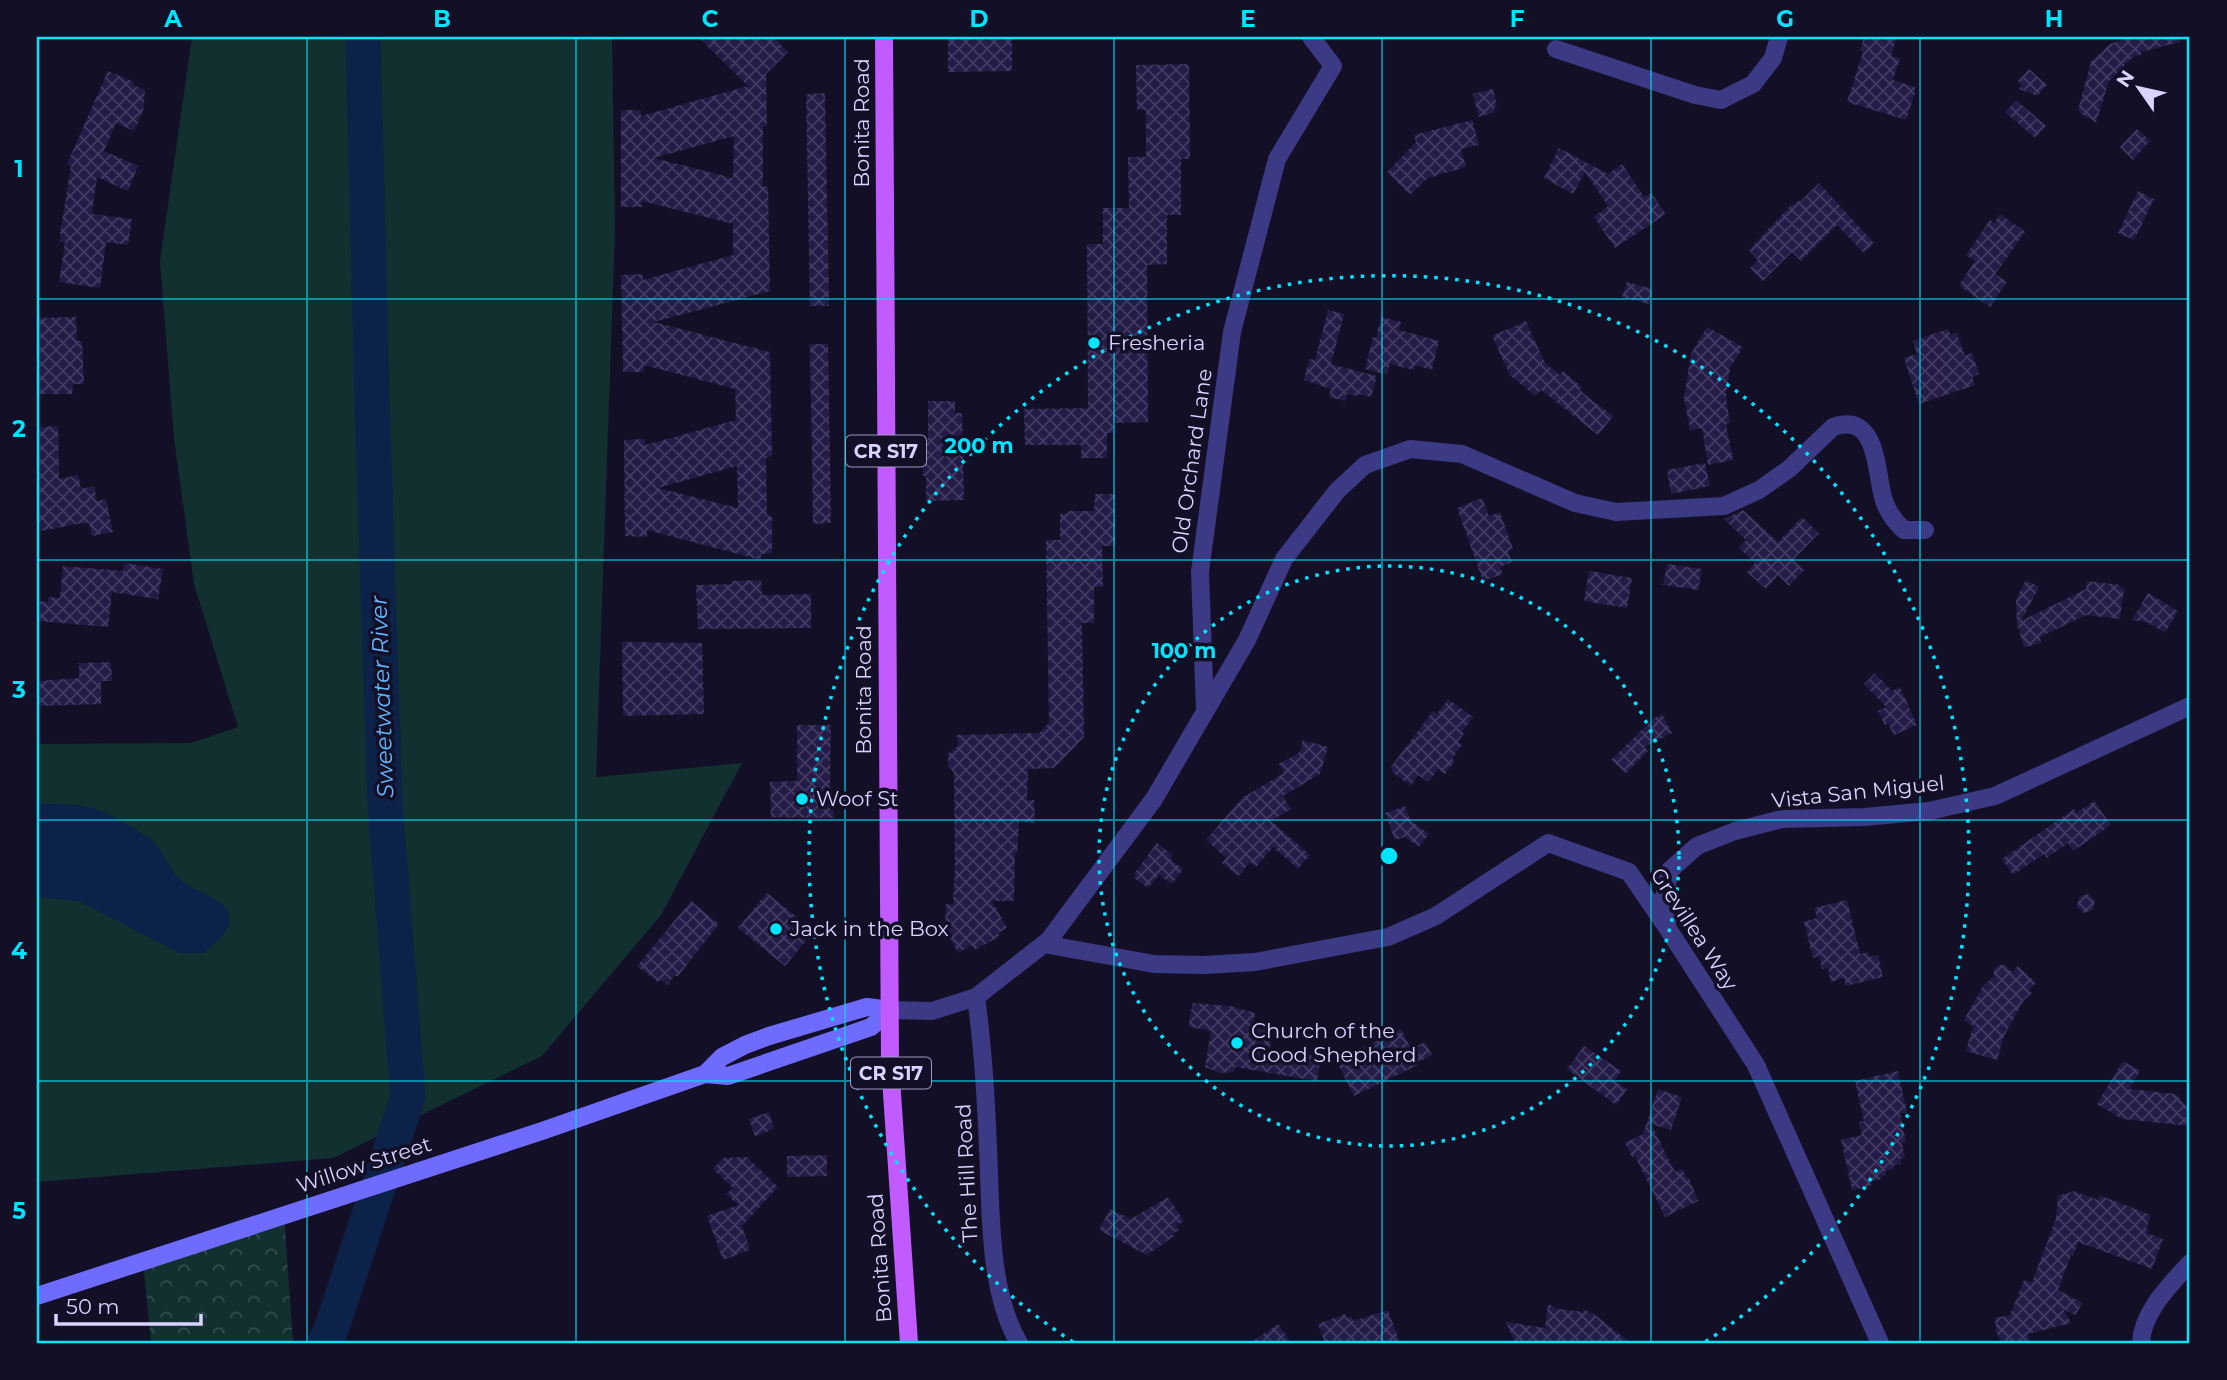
<svg xmlns="http://www.w3.org/2000/svg" width="2227" height="1380" font-family="Montserrat,sans-serif">
	<defs>
		<pattern id="forest-crowns" width="20" height="18" patternUnits="userSpaceOnUse" patternTransform="scale(1.75)"><rect width="20" height="18" fill="#12302f"/><path d="M2 6a3 3 0 1 1 6 0M12 15a3 3 0 1 1 6 0" fill="none" stroke="#344d4e"/></pattern>
		<pattern id="building-cross-hatch" width="8" height="8" patternUnits="userSpaceOnUse" patternTransform="scale(1.75)"><rect width="8" height="8" fill="#241b47"/><path d="M0 0l8 8M0 8l8-8" fill="none" stroke="#433b63"/></pattern>
	</defs>
	<rect width="100%" height="100%" fill="#130f26"/>
	<path fill="#12302f" d="M192 37H612L615 230 596 777 742 763 661 915 542 1056 333 1158 37 1182V744L191 743 238 727 194 584 174 439 160 261Z"/>
	<path fill="url(#forest-crowns)" d="M284 1213 293 1343H151L143 1261Z"/>
	<path fill="#0c2248" d="M37 804C77 804 93 803 128 825 136 830 144 834 151 839 164 851 169 871 183 882 196 892 225 898 229 915 233 930 214 944 204 953H180L78 901 37 897Z
		M391 818 397 820 421 1100 416 1101Z"/>
	<g fill="none" stroke-linecap="round" stroke-linejoin="round">
		<path stroke="#0c2248" stroke-width="35" d="M324 1343 330 1333 408 1097 385 805 373 436 363 37"/>
	</g>
	<path fill="url(#building-cross-hatch)" fill-rule="evenodd" d="M698 37H773L788 52 766 74 767 126 763 127V186L768 187 770 291 654 322 770 352 772 456 766 458 767 515 772 517V553L761 554V560L647 530V537L625 536 624 440 645 439V445L736 420 735 389 644 365V372H623L621 275 643 274V280L733 255V224L642 201V207H621V110H641V116L748 86ZM734 136 733 178 654 158ZM737 466 738 508 658 488Z
		M948 37H1012V71L948 72Z
		M1864 37H1897L1891 56 1900 58 1893 80 1915 87V93L1906 120 1847 102 1863 52 1860 51Z
		M2130 37H2180V42L2141 52V55L2132 58 2109 81 2096 123 2090 118H2086L2078 110 2091 62 2110 44Z
		M1189 64 1190 159H1181V215H1167V264L1147 265 1148 422 1113 423 1114 433H1107V458H1081V445H1025L1024 409 1088 408 1087 244H1103V208H1129L1128 157H1146V110H1137L1136 65Z
		M2029 69 2047 85 2037 96 2019 89 2022 85 2018 81Z
		M108 71 134 82 133 85 145 90 143 111 134 131 116 123 104 151 138 166 128 191 97 177 92 214 132 219 128 245 106 242 100 288 59 282 65 242H60L61 234H60L71 166 67 164Z
		M1493 89 1497 106 1494 107 1495 112 1479 117 1473 94Z
		M825 93 829 306H810L806 94Z
		M2016 100 2046 126 2035 138 2005 112Z
		M1472 120 1479 145 1461 149 1466 167 1428 178 1410 195 1387 172 1416 142 1414 135Z
		M2137 129 2150 141 2133 160 2120 147Z
		M1559 148 1608 174 1622 164 1644 197 1651 193 1666 214 1615 248 1594 217 1608 206 1585 172 1573 194 1544 178Z
		M1819 183 1874 243 1864 253 1837 225 1801 261 1792 252 1763 281 1750 268 1758 260 1749 250 1792 204H1795L1799 200 1800 202Z
		M2138 191 2154 199 2134 240 2118 233Z
		M2000 214 2025 232 1995 274 2007 282 1990 307 1961 287 1960 284 1975 261 1966 255 1990 220 1994 223Z
		M1627 282 1653 289 1649 304 1622 297Z
		M1328 310 1344 314 1331 364 1377 376 1371 397 1358 394V396L1347 394 1345 401 1329 397 1331 389 1304 380 1309 359 1315 360Z
		M76 317 77 341H82L84 384H73L72 394H37V318Z
		M1381 317 1401 322 1399 330 1439 341 1432 370 1415 365 1414 370 1390 364 1387 375 1365 369 1373 337 1376 338Z
		M1526 321 1545 363 1560 375 1563 371 1582 387 1580 390 1584 394 1613 416 1598 435 1541 390 1535 396 1510 375 1492 336Z
		M1707 327 1743 347 1730 368 1726 397 1730 423 1726 424 1733 460 1708 465 1702 428 1690 430 1684 398 1691 354Z
		M1948 329 1951 335 1957 333 1965 356 1972 353 1979 374 1972 377 1975 385 1919 404 1904 358 1917 354 1913 341Z
		M810 344H828L831 523 813 524Z
		M928 401H955V413H962L964 500 926 501V476H923V440H928Z
		M58 426 59 479 78 475 81 489 94 486 97 501 106 499 113 532 92 536 89 523 82 524V523L41 531 37 510V427Z
		M1705 463 1710 486 1671 494 1667 470Z
		M1095 494H1115V546H1102L1103 587H1094V623H1082L1084 737 1054 768 1028 769 1027 800H1034L1035 823 1019 822 1017 853H1015L1014 901H992L1007 928 998 933 1000 936 975 950 972 945 958 953 945 929 946 904H953L955 863 954 773 948 765V754L958 746 957 735 1039 733 1049 723 1046 540H1060V514L1068 513 1069 511H1094Z
		M1482 498 1489 516 1500 512 1513 549 1508 551 1512 562 1500 567 1503 574 1483 581 1457 508Z
		M1743 510 1778 542 1802 517 1819 533 1793 560 1804 570 1789 586 1778 575 1766 589 1747 572 1755 563 1739 548 1746 540 1724 519Z
		M125 563 163 569 158 599 112 592 108 627 37 621V601L48 602V597L60 598 63 566 123 571Z
		M1667 564 1702 569 1698 590 1663 585Z
		M1589 571 1632 578 1627 608 1584 601Z
		M761 580 762 595 811 594V628L698 629 696 585 732 584V581Z
		M2026 580 2039 587 2021 621 2086 589 2087 581 2120 585V588H2124L2120 619 2086 615 2040 637 2041 643 2024 647 2018 626 2017 628 2016 599Z
		M2148 593 2178 611 2165 633 2147 622 2132 620Z
		M622 642 702 643 704 714 623 716Z
		M111 662 112 681H101V704L37 706V681L79 678V663Z
		M1875 673 1892 691 1900 687 1917 725 1894 735 1888 723 1885 725 1878 711 1886 707 1864 684Z
		M1448 699 1473 717 1462 732 1464 733 1458 742 1462 745 1452 759 1455 761 1445 774 1438 769 1428 782 1418 775 1411 786 1392 772 1393 771 1390 768 1433 711 1437 714Z
		M1662 714 1672 733 1644 747 1648 751 1626 773 1611 760 1653 719Z
		M797 725H831L830 780 834 818 771 817 770 782 797 781Z
		M1303 740 1328 747 1320 774 1283 796 1291 809 1271 821 1310 855 1298 869 1273 847 1256 867 1250 862 1238 876 1222 863 1226 858 1206 840 1242 798 1284 773 1279 764 1300 752Z
		M2094 801 2111 825 2073 851 2068 843 2047 858 2044 854 2013 875 2002 859 2074 809 2076 813Z
		M1405 806 1410 820 1429 834 1419 847 1405 837 1395 840 1385 813Z
		M1157 843 1173 855 1170 859 1183 869 1172 884 1159 875 1148 888 1134 878 1136 875 1134 874Z
		M767 893 814 931 785 966 738 928Z
		M2088 894 2095 900 2093 910 2084 913 2077 907 2079 897Z
		M1847 900 1860 954 1868 952 1870 957 1878 955 1883 977 1846 986 1844 978 1831 982 1828 968 1822 969 1819 956 1813 958 1804 922 1817 918 1814 908Z
		M691 901 719 924 678 976H674L667 985 660 980 658 982 637 966Z
		M1999 965H2005L2012 972 2018 966 2036 983 2029 990 2032 993 2024 1000 2004 1036 1997 1060 1966 1051 1973 1026 1964 1020 1983 986 1994 976V969Z
		M1193 1003 1230 1006 1255 1013 1253 1027 1272 1031 1270 1049 1321 1057 1317 1081 1235 1067 1234 1072 1219 1073 1205 1067 1211 1031 1189 1027 1190 1015Z
		M1401 1029 1411 1049 1425 1042 1432 1055 1417 1063 1418 1065 1354 1096 1336 1060Z
		M1584 1046 1621 1071 1614 1081 1627 1089 1616 1105 1567 1069Z
		M2123 1061 2140 1071 2129 1089 2176 1094 2190 1111V1126L2122 1119 2097 1104Z
		M1898 1071 1907 1113H1900L1906 1142 1902 1143 1905 1158 1900 1159 1901 1164 1893 1166 1894 1169 1885 1171 1886 1176H1881L1882 1179 1870 1182 1871 1186 1852 1190 1841 1140 1862 1135 1859 1122 1864 1121 1855 1081Z
		M1658 1089 1682 1097 1671 1130 1651 1124 1675 1172 1682 1169 1686 1177 1689 1178 1698 1201 1665 1217 1635 1156 1632 1157 1625 1143 1643 1134Z
		M769 1112 774 1129 755 1136 749 1119Z
		M827 1155V1176L787 1177V1156Z
		M747 1157 778 1187 742 1226 750 1250 723 1260 707 1216 738 1205 726 1194 733 1188 713 1169 723 1158Z
		M2074 1191 2098 1200 2099 1195 2151 1215 2146 1229 2149 1230 2147 1233 2163 1239 2152 1269 2078 1242 2073 1256 2071 1255 2058 1290 2083 1303 2075 1315 2063 1309 2071 1323 2028 1334 2031 1343H2001L1996 1331 1995 1318 2010 1315 2024 1280 2032 1282 2056 1219 2058 1196Z
		M1168 1197 1184 1221 1176 1226 1179 1230 1172 1234 1174 1236 1147 1255 1099 1230 1110 1209 1131 1219Z
		M1548 1304 1559 1309 1583 1312V1309L1595 1315 1631 1343H1515L1506 1322 1545 1328Z
		M1388 1310 1400 1343H1325L1318 1324 1345 1314 1347 1318 1351 1316 1353 1321Z
		M1278 1324 1291 1343H1250Z"/>
	<g fill="none" stroke-linecap="round" stroke-linejoin="round">
		<path stroke="#3d3a85" stroke-width="18" d="M1556 49 1695 95 1721 100 1753 84 1773 58 1779 37
			M1205 710 1200 572 1232 332 1277 159 1333 66 1311 37
			M1667 922 1662 906 1670 870 1697 846 1735 831 1782 819 1865 817 1929 811 1995 796 2190 706
			M1044 944 1154 964 1204 965 1255 962 1388 937 1436 916 1548 843 1629 872 1670 932 1756 1065 1880 1343
			M976 997C983 1047 986 1097 988 1148 991 1208 988 1291 1019 1343
			M890 1010 932 1011 976 997 1049 940 1154 799 1247 640 1284 559 1337 491 1365 465 1410 449 1462 454 1575 503 1616 512 1724 506 1759 490 1789 469 1833 427C1876 412 1876 467 1882 493 1885 509 1893 520 1904 530H1925
			M2141 1343C2142 1312 2170 1285 2190 1263"/>
		<path stroke="#6f6bff" stroke-width="18" d="M705 1074 722 1057 745 1045 769 1036 867 1007 890 1010
			M37 1296 542 1131 705 1074 728 1076 871 1027 890 1010"/>
		<path stroke="#c25bff" stroke-width="18" d="M884 37 890 1064 909 1343"/>
	</g>
	<path fill="none" stroke="#00e5ff" stroke-width="2" stroke-opacity="0.55" d="M307 37V1343M576 37V1343M845 37V1343M1114 37V1343M1382 37V1343M1651 37V1343M1920 37V1343M37 299H2190M37 560H2190M37 820H2190M37 1081H2190"/>
	<g fill="none" stroke="#00e5ff" stroke-width="3.5" stroke-dasharray="3.5 7">
		<circle cx="1389" cy="856" r="290"/>
		<path d="M1073 1342A580 580 0 1 1 1705 1342"/>
	</g>
	<g fill="#00e5ff" stroke="#130f26" stroke-width="2.5">
		<circle cx="1094" cy="343" r="7"/>
		<circle cx="802" cy="799" r="7"/>
		<circle cx="776" cy="929" r="7"/>
		<circle cx="1237" cy="1043" r="7"/>
	</g>
	<g text-anchor="middle" stroke-width="7" stroke-linejoin="round" paint-order="stroke">
		<g fill="#130f26" stroke="#9e99be" stroke-width="2">
			<rect x="846" y="435.5" width="80" height="31" rx="5"/>
			<rect x="851" y="1057.5" width="80" height="31" rx="5"/>
		</g>
		<g font-size="19" font-weight="bold" fill="#d9d4ff">
			<text x="886" y="458">CR S17</text>
			<text x="891" y="1080">CR S17</text>
		</g>
		<g font-size="21" fill="#d9d4ff" stroke="#130f26">
			<text transform="translate(862 123) rotate(-90)" y="7">Bonita Road</text>
			<text transform="translate(1192 461) rotate(-82)" y="7">Old Orchard Lane</text>
			<text transform="translate(864 690) rotate(-90)" y="7">Bonita Road</text>
			<text transform="translate(1858 792) rotate(-6)" y="7">Vista San Miguel</text>
			<text transform="translate(1694 929) rotate(57)" y="7">Grevillea Way</text>
			<text transform="translate(364 1165) rotate(-18)" y="7">Willow Street</text>
			<text transform="translate(967 1173) rotate(-93)" y="7">The Hill Road</text>
			<text transform="translate(880 1258) rotate(-94)" y="7">Bonita Road</text>
		</g>
		<g font-size="21" fill="#d9d4ff" stroke="#130f26" text-anchor="start">
			<text x="1108" y="350">Fresheria</text>
			<text x="816" y="806">Woof St</text>
			<text x="790" y="936">Jack in the Box</text>
			<text x="1251" y="1038">Church of the<tspan x="1251" dy="24">Good Shepherd</tspan></text>
		</g>
		<g font-size="23" font-style="italic" fill="#62b6ff" stroke="#130f26">
			<text transform="translate(382 697) rotate(-92)" y="8">Sweetwater River</text>
		</g>
	</g>
	<circle cx="1389" cy="856" r="10" fill="#00e5ff" stroke="#130f26" stroke-width="3.5"/>
	<g font-size="21" text-anchor="middle" font-weight="bold" fill="#00e5ff" stroke="#130f26" stroke-width="7" stroke-linejoin="round" paint-order="stroke">
		<text x="979" y="453">200 m</text>
		<text x="1184" y="658">100 m</text>
	</g>
	<rect width="2227" height="1380" fill="none" stroke="#130f26" stroke-width="77"/>
	<g transform="translate(2139 88) rotate(304)" stroke="#130f26" stroke-width="5" paint-order="stroke">
	<path d="M0-5L12 26L0 18L-12 26Z" fill="#d9d4ff"/>
	<text y="-10" font-size="19" font-weight="bold" text-anchor="middle" fill="#d9d4ff">N</text>
	</g>
	<path d="M56 1314v10h145v-10" fill="none" stroke="#d9d4ff" stroke-width="3.5"/>
	<text x="66" y="1314" font-size="21" fill="#d9d4ff" stroke="#130f26" stroke-width="5" paint-order="stroke">50 m</text>
	<rect x="38" y="38" width="2150" height="1304" fill="none" stroke="#00e5ff" stroke-width="2.5"/>
	<g font-size="23" text-anchor="middle" font-weight="bold" fill="#00e5ff">
		<text x="173" y="27">A</text>
		<text x="442" y="27">B</text>
		<text x="710" y="27">C</text>
		<text x="979" y="27">D</text>
		<text x="1248" y="27">E</text>
		<text x="1517" y="27">F</text>
		<text x="1785" y="27">G</text>
		<text x="2054" y="27">H</text>
		<text x="19" y="177">1</text>
		<text x="19" y="437">2</text>
		<text x="19" y="698">3</text>
		<text x="19" y="959">4</text>
		<text x="19" y="1219">5</text>
	</g>
</svg>
